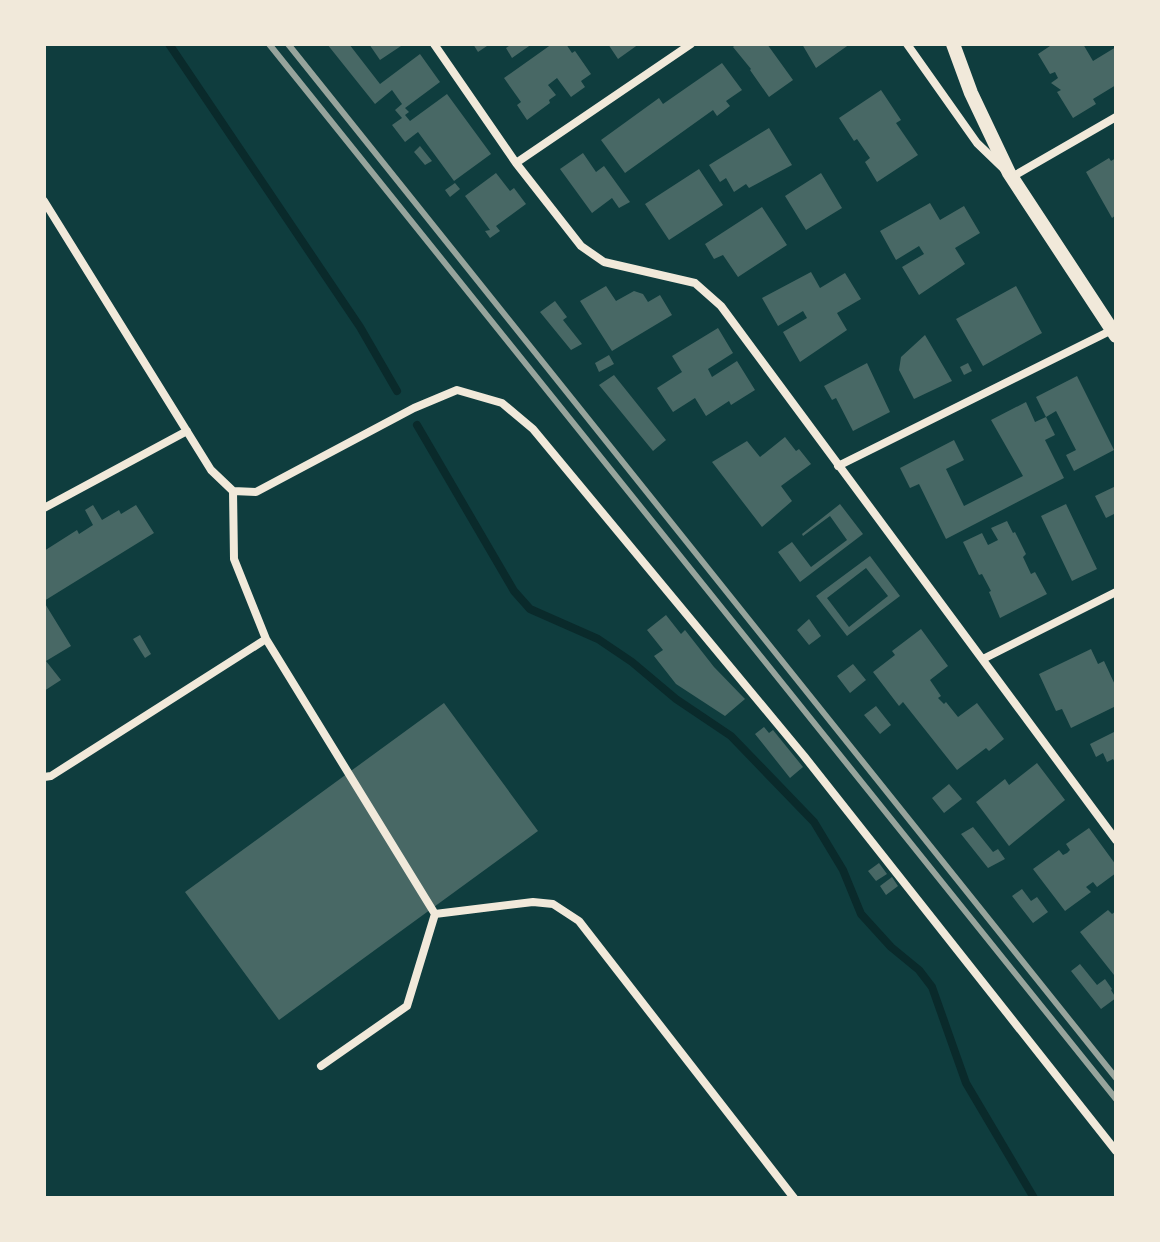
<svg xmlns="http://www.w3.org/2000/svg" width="1160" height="1242" font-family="Lato,sans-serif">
	<rect width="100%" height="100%" fill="#0f3d3e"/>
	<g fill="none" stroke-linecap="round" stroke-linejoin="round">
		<path stroke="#0a2a2b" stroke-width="8" d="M169 44 360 327 397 391
			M417 425 514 591 530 609 598 639 632 662 676 699 731 736 814 822 843 870 861 914 891 947 919 970 932 987 966 1083 1034 1198"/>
	</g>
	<path fill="#486865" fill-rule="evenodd" d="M327 44H349L380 84 420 54 440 82 405 108 409 112 405 115 410 121 447 94 491 154 454 181 418 132 405 142 392 125 402 118 395 110 402 104 392 90 375 104Z
		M369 44H404L380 60Z
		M473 44H490L478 52Z
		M512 44H532L512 58 506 48Z
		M552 44H566L572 53 575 51 591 74 581 81 585 87 571 97 557 78 548 85 556 95 549 100 550 103 527 120 517 105 521 102 504 78Z
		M608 44H639L618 59Z
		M736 44H767L793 80 769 97 750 70 751 69 733 47Z
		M802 44H850L816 68Z
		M1053 44H1083L1093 61 1116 47V85L1093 99 1096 104 1073 118 1057 92 1061 90 1051 83 1058 78 1055 72 1050 74 1038 54Z
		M722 63 742 90 726 101 730 106 717 116 713 110 625 173 601 140 659 98 663 104Z
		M881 90 901 120 896 123 918 155 877 182 865 162 870 158 857 139 854 141 839 118Z
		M769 128 792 165 749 188 746 184 734 192 726 178 720 182 709 165Z
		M420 146 432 161 425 165 414 152Z
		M583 153 596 172 604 166 630 202 619 208 612 198 592 213 560 169Z
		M1109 158 1111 161 1116 158V215L1112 218 1086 172Z
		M699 169 723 205 669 240 645 204Z
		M496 173 510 191 514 188 526 204 496 226 500 231 490 238 485 231 490 230 465 196Z
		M821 173 842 208 806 230 785 196Z
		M455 183 460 189 450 197 445 190Z
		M930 203 940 220 964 206 980 233 955 248 965 264 919 295 902 267 924 254 919 246 896 260 880 231Z
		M762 207 787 245 738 277 723 255 714 259 705 244Z
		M811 272 820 288 845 273 861 299 837 313 847 330 800 362 783 332 807 318 803 311 778 326 762 298Z
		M606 286 616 301 634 291 643 294 648 302 660 295 672 315 612 351 580 301Z
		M1016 286 1042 333 983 366 956 319Z
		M555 301 567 317 563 320 582 344 571 350 540 312Z
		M718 328 733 353 708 369 712 377 737 361 755 390 731 405 729 401 706 416 695 398 673 412 657 388 682 372 672 356Z
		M925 335 952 381 914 399 899 370 901 357Z
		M609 355 614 364 599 372 595 363Z
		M867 363 890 412 853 431 836 398 832 400 824 386Z
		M968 363 972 371 964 375 960 367Z
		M614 375 666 440 653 451 599 385Z
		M1077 376 1114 450 1074 471 1066 455 1076 450 1056 411 1046 417 1036 397Z
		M1026 402 1035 422 1046 417 1055 435 1045 440 1064 478 946 539 919 484 910 488 900 468 954 440 964 460 946 469 964 506 1023 476 991 420Z
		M785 437 796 451 799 449 811 464 781 486 792 501 762 527 712 462 747 441 760 457Z
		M1116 486V513L1106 518 1095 496Z
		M840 504 863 534 800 582 778 552 792 542 811 567 847 540 830 516 803 536 802 534Z
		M1066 504 1097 569 1072 581 1041 516Z
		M93 505 102 520 119 510 121 514 136 505 154 533 44 601V551L77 530 79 534 93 525 85 510Z
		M1007 521 1013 533 1015 532 1026 554 1023 557 1031 574 1035 572 1047 594 1000 618 989 592 991 591 982 574 979 575 963 542 982 533 988 545 998 540 991 528Z
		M870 556 900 596 847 636 816 596ZM866 568 888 596 849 627 827 598Z
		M44 602 71 646 46 661 61 680 44 691Z
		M666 615 681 634 685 630 714 667 745 699 725 716 676 684 654 656 663 650 647 630Z
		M809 619 821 636 809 645 797 630Z
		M921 629 948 666 930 680 941 696 938 698 944 704 946 702 958 717 977 703 1004 739 989 751 986 748 957 770 903 702 899 706 873 672 895 655 892 651Z
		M140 635 151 654 145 658 133 639Z
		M1091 649 1098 664 1104 661 1116 687V706L1071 728 1062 709 1056 711 1039 674Z
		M853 664 866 680 850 693 837 676Z
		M444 703 538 831 279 1020 185 892Z
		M876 706 891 725 880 734 864 715Z
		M764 727 769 733 773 730 803 767 790 778 755 734Z
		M1116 731V764L1113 759 1107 762 1103 753 1096 757 1090 744Z
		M1037 763 1065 800 1009 846 976 802 1005 779 1009 785Z
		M949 784 962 799 944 813 932 798Z
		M973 827 993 852 998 849 1005 859 988 868 961 834Z
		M1089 828 1116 865V873L1097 887 1093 882 1086 887 1091 892 1065 911 1033 869 1059 850 1063 855 1067 853 1070 850 1066 844Z
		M879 863 887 874 876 881 868 871Z
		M892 877 898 886 886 895 880 886Z
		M1022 889 1031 901 1037 897 1048 912 1033 923 1012 896Z
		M1108 910 1112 914 1116 911V973L1114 975 1080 932Z
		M1080 964 1097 985 1105 979 1112 989 1111 990 1116 998 1101 1009 1071 971Z"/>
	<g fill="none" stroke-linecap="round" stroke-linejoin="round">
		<path stroke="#f1e9da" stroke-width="8" d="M434 44 516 163 581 246 604 262 695 283 721 306 1116 840
			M907 44 977 143 1004 169
			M516 163 691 44
			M1012 177 1116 117
			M44 201 211 470 233 491 256 492 414 408 457 390 502 403 533 429 804 756 1116 1151
			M838 466 1114 329
			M233 491 234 559 266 639 435 914 407 1006 321 1066
			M44 508 187 431
			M983 659 1116 592
			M44 777 51 776 266 639
			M435 914 533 902 553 904 579 921 794 1198"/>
		<path stroke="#f1e9da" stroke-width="14" d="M953 44 971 93 1009 173 1116 336"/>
		<path stroke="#97a49c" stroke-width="6" d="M269 44 1116 1099
			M288 44 1116 1078"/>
	</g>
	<rect width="1160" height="1242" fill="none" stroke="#f1e9da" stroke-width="92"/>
</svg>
